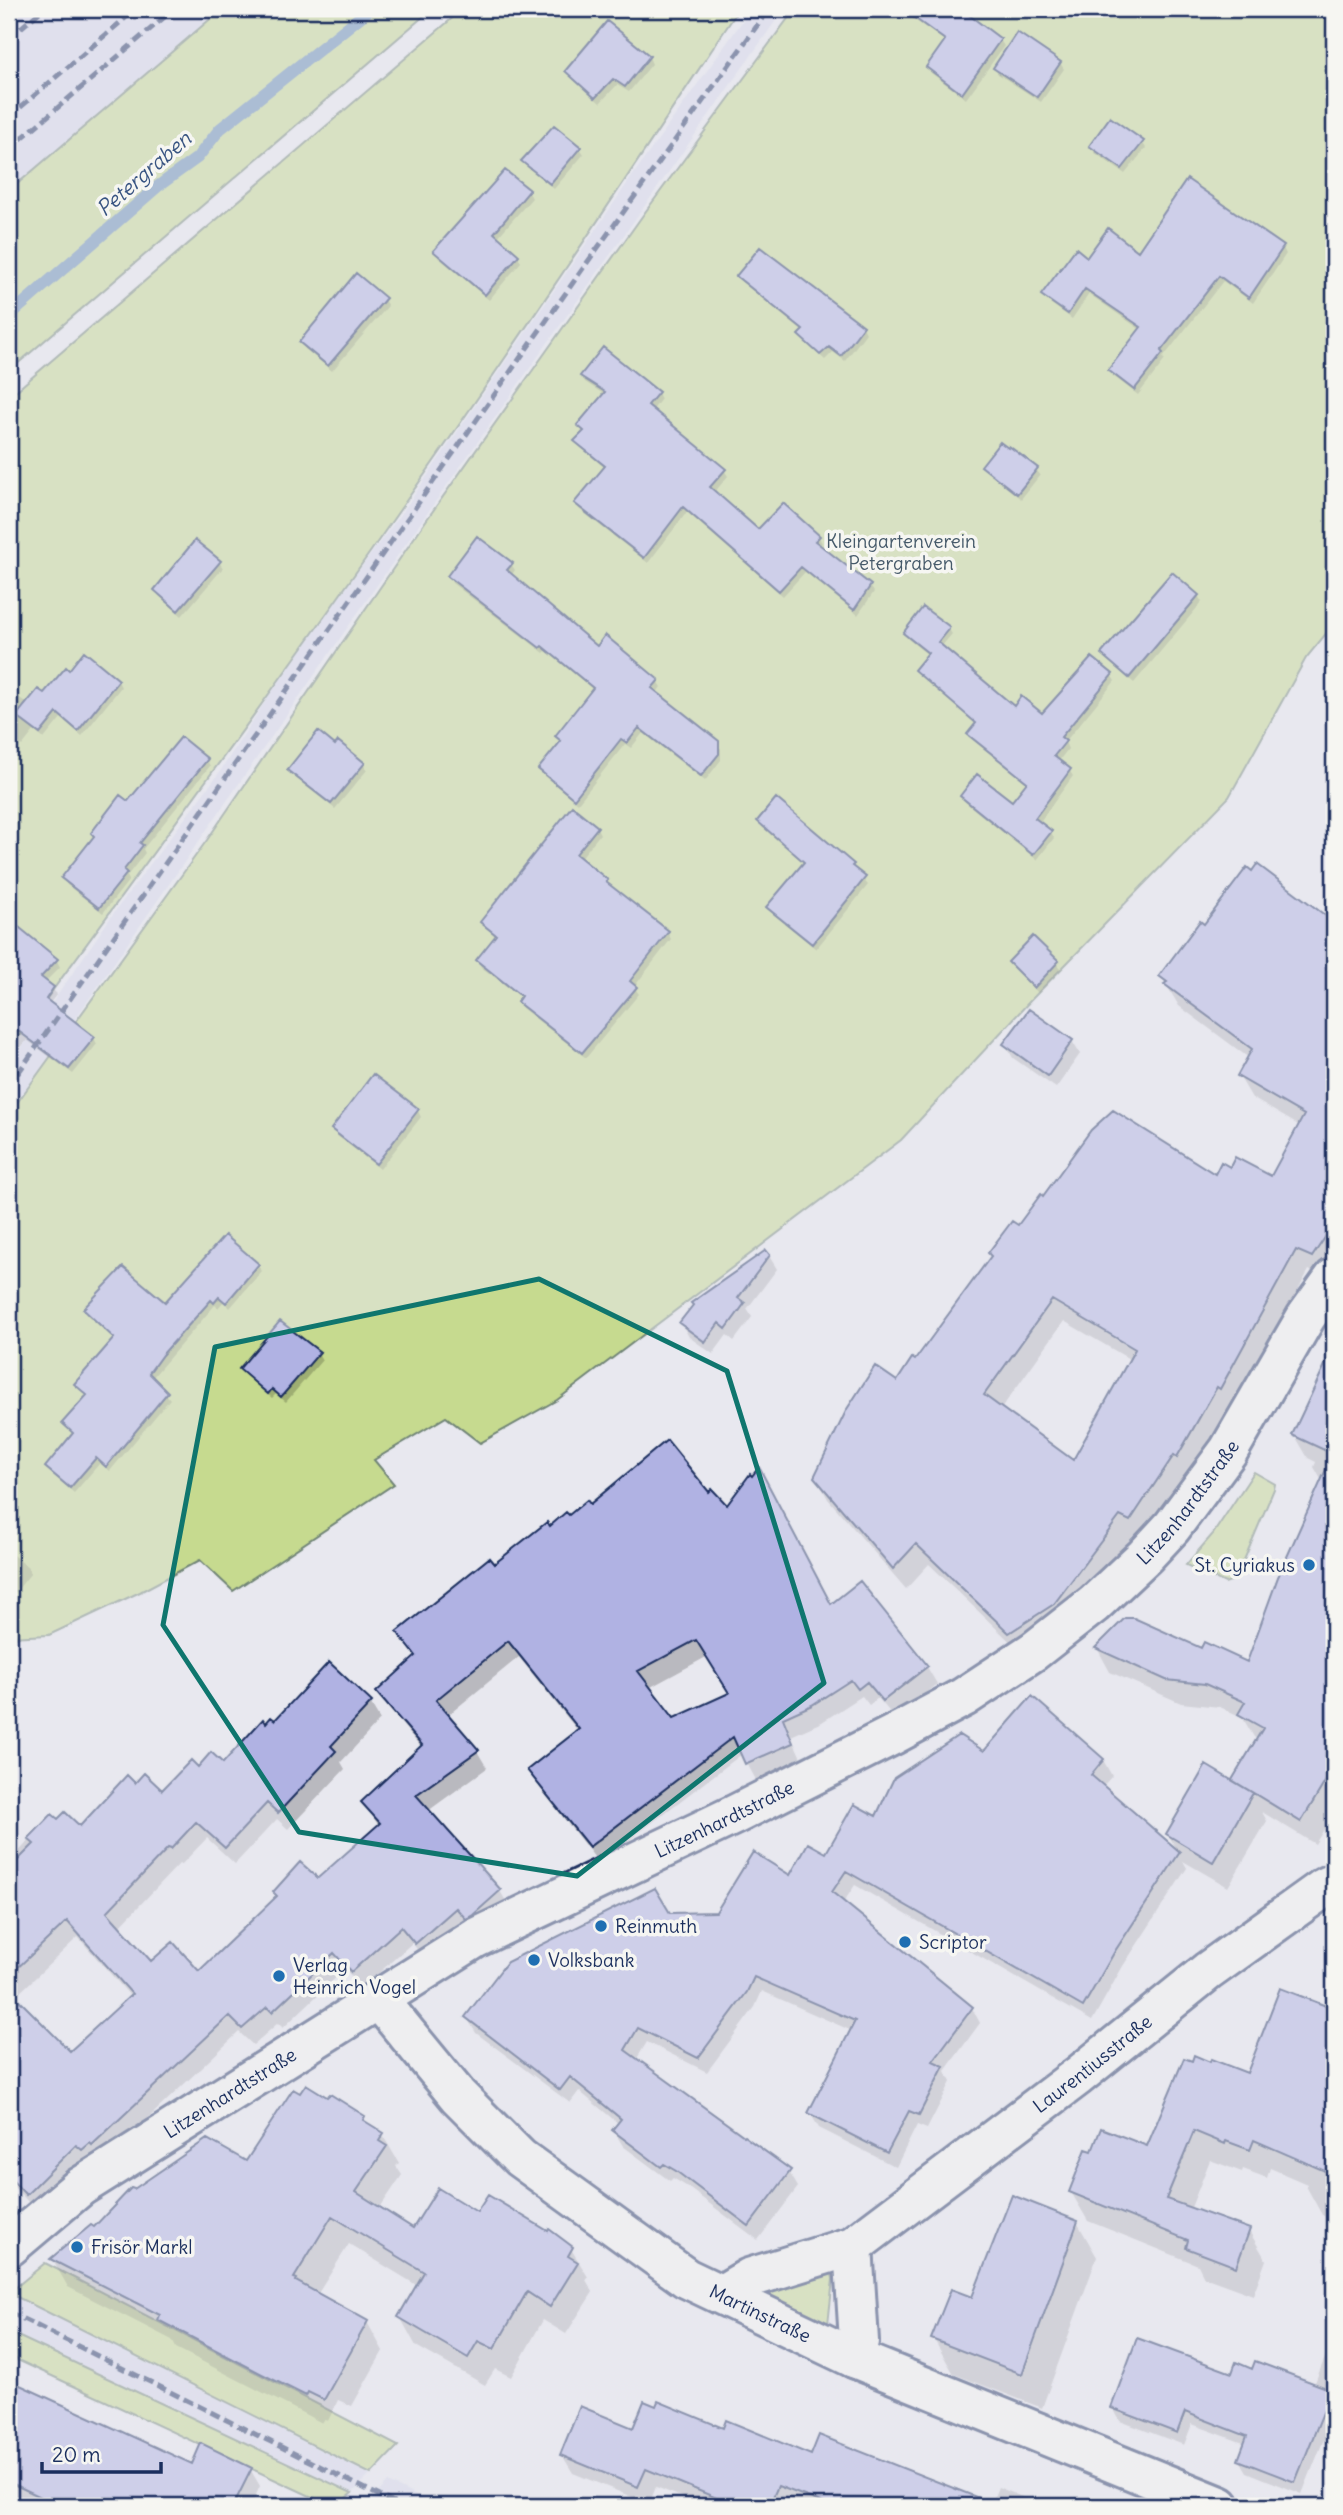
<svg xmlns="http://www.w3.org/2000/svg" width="1343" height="2515" font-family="Delius,sans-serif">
	<rect width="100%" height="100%" fill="#e8e8ef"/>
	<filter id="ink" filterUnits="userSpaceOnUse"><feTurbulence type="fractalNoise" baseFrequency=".0143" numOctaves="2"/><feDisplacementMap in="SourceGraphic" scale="14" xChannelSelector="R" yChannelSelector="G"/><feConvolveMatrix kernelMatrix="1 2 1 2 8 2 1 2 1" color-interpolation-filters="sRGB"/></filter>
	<g filter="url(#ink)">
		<path fill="#d7d8eb" d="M9 9H222L9 191Z
			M751 9H784L421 522 9 1114V1066L115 911 219 773 290 663 408 504 635 172Z
			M9 2293 371 2474 352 2493 9 2332Z
			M388 2482 437 2506H366Z"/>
		<path fill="#c6da8f" stroke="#708476" stroke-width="2" d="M222 9H432L9 371V191Z
			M463 9H739C629 174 520 339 406 501 277 686 142 868 9 1050V397Z
			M795 9H1334V624L1306 658 1229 797 1031 1000 901 1140 557 1400 480 1443 446 1417 374 1460 394 1484 233 1591 200 1560 140 1592 49 1635 9 1637V1114L207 840 425 522 643 215Z
			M1254 1472 1275 1484 1274 1489 1236 1579 1225 1583 1186 1565 1213 1534Z
			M45 2263 398 2446 371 2474 9 2293Z
			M827 2272 832 2274 833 2279 828 2324 765 2296 767 2292Z
			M9 2332 352 2493 336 2506H318L321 2501 9 2356Z"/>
		<path fill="#0003" fill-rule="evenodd" d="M899 9H958L1000 40 1004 46 966 99 931 73 928 67 946 42Z
			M649 57 652 64 629 92 617 85 600 103 571 77 567 71Z
			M1060 63 1064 69 1041 102 998 74 995 68Z
			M554 127 580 148 584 154 554 189 527 167 524 161Z
			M1142 142 1146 148 1125 174 1095 153 1091 146Z
			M1188 182 1283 248 1286 254 1253 303 1223 281 1163 358 1165 360 1138 395 1113 376 1110 370 1141 330 1089 294 1072 319 1047 301 1044 295 1087 259 1139 253Z
			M528 191 532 198 497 238 518 256 521 262 489 300 439 258 435 252Z
			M738 276 863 327 866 333 845 361 833 352 825 360 804 341 801 335 803 332 742 282Z
			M384 300 388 306 332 371 305 349 301 342Z
			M582 376 658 393 661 399 652 411 724 470 728 476 714 493 758 532 819 537 822 543 819 546 870 586 874 592 858 615 805 572 783 596 687 512 648 563 579 509 576 503 605 468 580 447 577 441 584 433 579 426 605 395 585 382Z
			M984 466 1036 469 1040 475 1021 499 987 472Z
			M219 562 223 568 182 616 159 596 156 590Z
			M511 564 515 570 511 576 597 648 657 681 661 687 656 694 717 742 721 749V760L705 781 643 733 631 748 625 744 578 803 544 776 540 769 562 743 558 736 594 690 546 651 544 653 452 583 449 576Z
			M1198 596 1202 602 1134 683 1107 660 1103 654Z
			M948 628 952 634 941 647 1014 708 1042 716 1111 675 1115 681 1065 742 1068 749 1058 762 1069 770 1073 776 1039 823 1051 832 1054 838 1037 860 965 802 962 796 1012 803 1028 784 973 740 969 734 977 725 920 676 916 670 928 655 908 639 905 633Z
			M118 681 121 687 82 736 61 718 44 739 34 731 22 746 14 740 9 747V698L13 693 28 704 44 696Z
			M207 760 210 766 143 849 145 853 127 876 129 880 103 913 67 885 63 878 129 804Z
			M363 764 367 770 335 809 293 776 290 770Z
			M759 821 853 865 856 872 868 885 816 949 772 913 768 907 805 864 762 827Z
			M597 828 600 834 580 859 607 881 611 888 667 932 671 939 634 987 639 994 586 1058 522 1008 519 1002 522 998 481 967 478 960 496 937 482 922Z
			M1258 866 1334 924V1263L1324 1278 1309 1270 1233 1410 1229 1408 1190 1478 1142 1542 1133 1536 1066 1626 1023 1654 929 1564 906 1589 828 1499 816 1477 915 1362 1018 1228 1216 1176 1231 1170 1272 1178 1300 1126 1252 1098 1239 1076 1249 1058 1179 1006 1161 976ZM1064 1321 1131 1360 1073 1462 1001 1409Z
			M9 921 57 961 60 967 45 982 57 994 49 1004 94 1038 97 1044 73 1074 27 1040 9 1062V1007L12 1002 9 1000Z
			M1033 939 1061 969 1038 993 1010 963Z
			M1072 1041 1080 1054 1056 1088 1013 1058 1005 1044Z
			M418 1111 421 1117 380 1169 336 1135 333 1129Z
			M769 1256 777 1269 747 1309 752 1317 734 1341 727 1335 713 1354 689 1337 681 1323Z
			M258 1265 262 1271 230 1308 224 1301 218 1308 215 1305 152 1378 170 1399 110 1471 100 1463 74 1493 51 1473 47 1467 74 1435 68 1427 108 1377 115 1340 88 1316 85 1310 165 1305Z
			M318 1353 322 1360 286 1402 276 1394 272 1398 245 1375 241 1369Z
			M1334 1386V1813L1315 1844 1262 1812 1267 1821 1228 1887 1183 1861 1187 1868 1123 1966 1092 2021 855 1885 843 1903 972 2008 980 2023 945 2071 951 2082 927 2129 917 2125 896 2167 819 2128 810 2113 852 2031 762 1991 755 2007 707 2072 647 2042 636 2060 789 2172 798 2187 758 2240 686 2186 673 2178 670 2181 623 2146 614 2131 619 2124 579 2091 570 2103 476 2033 467 2018 669 1914 717 1913 791 1878 827 1856 876 1818 984 1753 1032 1698 1103 1760 1112 1776 1102 1787 1178 1852 1168 1834 1238 1786 1234 1780 1258 1740 1254 1737 1242 1717 1220 1707 1181 1703 1110 1672 1097 1648 1202 1651 1248 1664 1322 1481 1314 1467 1316 1462 1308 1458 1294 1434 1329 1398Z
			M709 1494 831 1606 927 1667 937 1684 894 1717 878 1698 869 1705 862 1696 822 1722 791 1736 802 1760 756 1780 742 1754 599 1863 540 1788 530 1771 579 1732 519 1657 447 1716 477 1751 487 1768 428 1811 500 1891 510 1908 426 1960 412 1943 362 1988 345 1969 283 2028 278 2023 253 2045 239 2032 103 2161 37 2211 9 2182V1862L52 1816 58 1822 80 1828 135 1786 162 1793 198 1769 223 1765 266 1725 370 1703 380 1720 341 1762 345 1769 288 1829 277 1819 235 1864 207 1838 181 1865 179 1864 119 1927 151 1964 199 1974 318 1881 379 1826 363 1802 422 1748 389 1709 379 1692 416 1658 399 1633 549 1528 590 1506ZM708 1656 731 1694 674 1720 649 1688ZM78 1937 131 1997 70 2054 14 1998Z
			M9 1552 28 1567 31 1573 14 1594 9 1590Z
			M1281 1991 1334 2011V2220L1322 2215 1306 2186 1307 2184 1270 2168 1267 2178 1243 2169 1242 2172 1210 2160 1190 2210 1249 2231 1266 2260 1253 2295 1204 2277 1198 2265 1088 2221 1071 2192 1093 2153 1148 2149 1248 2076Z
			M363 2118 367 2125 382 2134 399 2163 396 2166 402 2175 379 2209 413 2231 478 2215 571 2249 588 2277 586 2280 593 2292 566 2334 543 2320 511 2377 495 2369 485 2385 416 2346 400 2317 418 2286 349 2244 317 2295 367 2322 383 2351 352 2406 338 2400 328 2421 324 2420 322 2423 176 2348 172 2340 68 2287 52 2259 95 2229 247 2163Z
			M1077 2222 1097 2257 1042 2408 954 2374 933 2338Z
			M1334 2287V2313L1328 2303Z
			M1334 2335V2414L1302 2494 1247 2472 1240 2460 1246 2444 1192 2424 1184 2445 1120 2421 1113 2408 1253 2371 1314 2385Z
			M9 2381 193 2466 250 2469 260 2486 251 2506H35L9 2494Z
			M724 2430 812 2457 991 2504 998 2487 1044 2506H704L656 2487 649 2504 573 2473 562 2455 633 2431Z"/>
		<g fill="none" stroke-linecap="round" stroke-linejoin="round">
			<path stroke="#6289b4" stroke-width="12" d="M9 316 157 187 197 158 220 129 370 9"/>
		</g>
		<path fill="#b0b2e3" stroke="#1b2f5e" stroke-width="2" fill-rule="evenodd" d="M902 9H961L1001 39 962 94 926 67 945 40Z
			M607 21 650 56 625 87 613 79 595 98 565 71Z
			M1017 32 1061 62 1037 97 993 68Z
			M1110 117 1144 141 1122 169 1089 146Z
			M554 125 581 147 550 184 521 161Z
			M505 170 530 190 494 233 519 255 485 295 433 251Z
			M1187 179 1284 246 1249 298 1219 276 1161 351 1163 353 1134 390 1108 370 1141 327 1085 289 1068 314 1041 295 1076 248 1087 257 1108 228 1138 251Z
			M760 247 864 326 841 356 829 347 820 355 798 335 803 330 736 276Z
			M356 273 386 298 328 366 299 342Z
			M603 347 659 392 648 405 726 469 710 487 758 529 783 503 820 536 815 541 871 585 854 610 801 567 779 591 683 507 644 558 574 503 605 466 574 441 584 431 577 425 605 392 580 376Z
			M1000 442 1008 448 1009 446 1038 468 1017 494 981 466Z
			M477 536 513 563 507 570 597 646 605 635 659 680 652 688 719 741V754L701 776 639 728 627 743 621 739 574 799 538 769 561 741 555 736 593 688 542 646 540 648 447 576Z
			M195 540 221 561 178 611 154 590Z
			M1172 572 1199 595 1129 678 1101 654Z
			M923 607 950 627 938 642 1014 706 1021 696 1042 713 1092 657 1113 674 1061 737 1066 741 1054 756 1071 769 1035 818 1052 831 1033 855 960 796 977 774 1012 801 1027 782 967 734 976 723 914 670 928 653 903 633Z
			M84 651 119 680 78 731 57 713 40 734 16 716 38 689 44 693 66 667 69 670Z
			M318 731 335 745 338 741 365 763 331 804 287 770Z
			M181 737 208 759 140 843 143 845 124 870 127 873 99 908 61 878 94 836 91 833 120 795 128 801Z
			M776 798 854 864 852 866 866 877 812 944 766 907 804 862 757 821Z
			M572 806 598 827 576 854 608 880 606 882 669 931 630 981 637 987 582 1053 517 1002 521 996 476 960 496 935 480 922Z
			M1257 864 1334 922V1224L1312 1257 1296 1250 1220 1389 1217 1387 1177 1457 1174 1455 1130 1521 1120 1516 1054 1604 1009 1633 916 1544 893 1569 814 1477 847 1409 875 1366 897 1381 912 1358 915 1360 991 1256 988 1253 1012 1221 1018 1225 1041 1194 1043 1196 1091 1130 1113 1110 1215 1174 1221 1162 1230 1167 1235 1157 1271 1176 1304 1115 1237 1076 1252 1049 1164 984 1167 982 1159 976 1200 921 1204 924 1247 867 1252 871ZM1052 1300 1135 1349 1073 1460 984 1395Z
			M9 919 58 959 41 977 54 987 46 999 95 1037 69 1069 9 1024Z
			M1033 936 1059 961 1034 988 1008 962Z
			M1029 1009 1073 1040 1048 1076 1003 1044Z
			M373 1074 419 1109 376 1164 331 1129Z
			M225 1235 259 1264 226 1303 219 1297 214 1303 211 1300 162 1355 149 1373 168 1392 106 1467 96 1458 70 1488 45 1467 73 1433 62 1423 87 1395 74 1384 114 1338 83 1309 123 1267 165 1302Z
			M766 1250 770 1255 738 1298 745 1303 726 1329 719 1323 705 1342 679 1323 693 1305 691 1303Z
			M280 1321 320 1352 281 1397 272 1389 268 1394 239 1369Z
			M1334 1346V1767L1301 1822 1232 1780 1263 1728 1238 1714 1245 1702 1205 1684 1166 1680 1095 1648 1125 1618H1134L1201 1648 1204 1642 1247 1662 1278 1577 1333 1454 1292 1435Z
			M667 1440 709 1492 712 1489 727 1505 750 1474 752 1476 759 1467 831 1604 860 1581 928 1666 883 1701 867 1682 858 1689 851 1680 812 1705 783 1718 793 1743 745 1764 733 1737 589 1847 527 1770 579 1729 508 1641 436 1700 479 1750 416 1795 501 1890 473 1915 466 1919 456 1908 415 1944 401 1927 351 1972 334 1953 272 2012 267 2007 242 2029 229 2016 92 2145 90 2143 82 2150 76 2145 26 2195 9 2177V1990L70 2051 132 1994 67 1921 9 1976V1869L34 1844 28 1839 52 1814 58 1819 65 1812 80 1826 127 1775 135 1783 144 1773 162 1790 191 1760 198 1767 211 1752 223 1763 263 1719 266 1723 271 1717 275 1720 329 1662 372 1702 331 1746 336 1751 278 1813 267 1803 225 1848 196 1822 171 1849 168 1848 107 1912 151 1961 173 1942 199 1971 277 1896 273 1892 300 1862 318 1878 380 1823 361 1802 422 1745 376 1692 416 1656 397 1632 489 1558 494 1564 547 1522 550 1526 566 1512 569 1515 587 1500 590 1504ZM696 1640 729 1693 674 1718 638 1671Z
			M1032 1696 1104 1759 1091 1775 1180 1852 1115 1951 1083 2007 846 1871 832 1892 973 2007 933 2061 944 2066 919 2115 909 2111 887 2153 808 2113 855 2021 754 1977 747 1992 698 2058 638 2028 625 2050 791 2170 749 2226 676 2171 664 2164 661 2167 612 2130 621 2119 570 2077 560 2090 465 2017 507 1962 655 1888 670 1913 716 1912 753 1852 790 1875 808 1843 826 1853 854 1804 876 1816 894 1778 959 1735 984 1751Z
			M1206 1765 1253 1793 1213 1862 1166 1834Z
			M1280 1988 1334 2009V2175L1254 2140 1250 2150 1226 2141 1225 2144 1194 2131 1166 2199 1250 2229 1236 2267 1186 2248 1188 2240 1069 2192 1086 2149 1092 2151 1101 2128 1147 2146 1184 2058 1192 2061 1194 2055 1210 2062 1211 2059 1247 2073Z
			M306 2084 327 2097 330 2094 365 2116 363 2120 384 2133 379 2141 387 2146 356 2192 413 2228 438 2188 477 2212 488 2195 548 2231 549 2229 573 2247 568 2256 578 2262 550 2307 527 2292 494 2349 478 2341 468 2358 398 2317 424 2272 332 2216 294 2278 297 2279 296 2281 368 2321 324 2400 308 2392 306 2396 262 2374 158 2320 160 2315 50 2259 91 2225 94 2227 131 2188 134 2189 207 2139 246 2161 293 2089 300 2093Z
			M1012 2195 1078 2221 1022 2374 931 2339 951 2289 972 2297Z
			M1137 2338 1232 2373 1236 2362 1252 2369 1255 2361 1332 2390 1295 2482 1238 2460 1247 2436 1185 2412 1177 2433 1111 2408Z
			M9 2380 192 2464 201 2443 252 2468 233 2506H60L9 2482Z
			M644 2401 656 2406 658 2401 723 2428 726 2420 811 2455 819 2435 994 2504 993 2506H831L778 2486 769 2506H736L646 2469 638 2487 560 2455 580 2406 633 2428Z"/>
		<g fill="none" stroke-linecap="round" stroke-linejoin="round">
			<g stroke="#1b2f5e" stroke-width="44">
				<g id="street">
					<path id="s1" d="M379 2000 458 2096 520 2158 686 2278 854 2358 1220 2506"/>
					<path d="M853 2246 859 2341 854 2358"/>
					<path id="s2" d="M722 2294 749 2278 853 2246 1078 2076 1208 1971 1325 1887 1334 1883"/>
				</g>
			</g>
			<g stroke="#1b2f5e" stroke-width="44">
				<g id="secondary">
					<path id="s3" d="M9 2247 80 2187 476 1938 734 1815 893 1735 964 1697 1034 1651 1094 1604 1145 1556 1172 1527 1229 1450 1306 1317 1334 1278"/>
				</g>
			</g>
			<use href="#street" stroke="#f6f6f2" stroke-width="38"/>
			<use href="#secondary" stroke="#f6f6f2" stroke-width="38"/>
			<path stroke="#1b2f5e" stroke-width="5" stroke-dasharray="10 5" stroke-linecap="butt" d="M9 38 43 9
				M9 117 136 9
				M9 149 174 9
				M9 1086 584 267 769 9
				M9 2312 400 2506"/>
		</g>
	</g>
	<path d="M0 0H1343V2515H0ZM539 1279 727 1371 824 1683 577 1876 299 1832 163 1625 215 1347Z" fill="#e8e8ef" fill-opacity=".55" fill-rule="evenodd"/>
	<path fill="none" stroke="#0f766e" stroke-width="5" stroke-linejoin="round" d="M539 1279 727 1371 824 1683 577 1876 299 1832 163 1625 215 1347Z"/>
	<g fill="#1f6fb2" stroke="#f6f6f2" stroke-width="2.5">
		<circle cx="1309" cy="1565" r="7"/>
		<circle cx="601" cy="1926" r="7"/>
		<circle cx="905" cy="1942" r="7"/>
		<circle cx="534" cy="1960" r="7"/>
		<circle cx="279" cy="1976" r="7"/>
		<circle cx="77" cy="2247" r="7"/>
	</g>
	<g text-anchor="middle" stroke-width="7" stroke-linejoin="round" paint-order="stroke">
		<g font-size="19" fill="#465a6a" stroke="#f6f6f2">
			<text x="901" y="548">Kleingartenverein<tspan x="901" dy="22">Petergraben</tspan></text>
		</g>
		<g font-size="19" fill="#1b2f5e" stroke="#f6f6f2">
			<text dy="7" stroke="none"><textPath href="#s3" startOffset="1404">Litzenhardtstraße</textPath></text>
			<text dy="7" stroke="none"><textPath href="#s3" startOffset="836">Litzenhardtstraße</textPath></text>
			<text dy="7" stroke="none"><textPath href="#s2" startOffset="441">Laurentiusstraße</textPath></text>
			<text dy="7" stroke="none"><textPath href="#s3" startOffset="270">Litzenhardtstraße</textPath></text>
			<text dy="7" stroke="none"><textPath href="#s1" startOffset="499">Martinstraße</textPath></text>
		</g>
		<g font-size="19" fill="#1b2f5e" stroke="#f6f6f2" text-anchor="start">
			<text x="1295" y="1572" text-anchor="end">St. Cyriakus</text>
			<text x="615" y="1933">Reinmuth</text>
			<text x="919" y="1949">Scriptor</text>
			<text x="548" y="1967">Volksbank</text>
			<text x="293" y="1972">Verlag<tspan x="293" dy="22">Heinrich Vogel</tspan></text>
			<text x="91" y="2254">Frisör Markl</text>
		</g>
		<g font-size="21" font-style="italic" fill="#385482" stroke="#f6f6f2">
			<text transform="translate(144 174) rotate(-41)" y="7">Petergraben</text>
		</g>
	</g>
	<rect width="1343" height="2515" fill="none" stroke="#f6f6f2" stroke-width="35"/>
	<rect x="18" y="18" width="1308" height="2480" fill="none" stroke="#1b2f5e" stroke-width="2.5" filter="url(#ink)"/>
	<path d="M42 2462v10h119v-10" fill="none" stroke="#1b2f5e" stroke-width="3.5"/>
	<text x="52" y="2462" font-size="21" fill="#1b2f5e" stroke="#f6f6f2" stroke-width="5" paint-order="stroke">20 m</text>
</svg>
